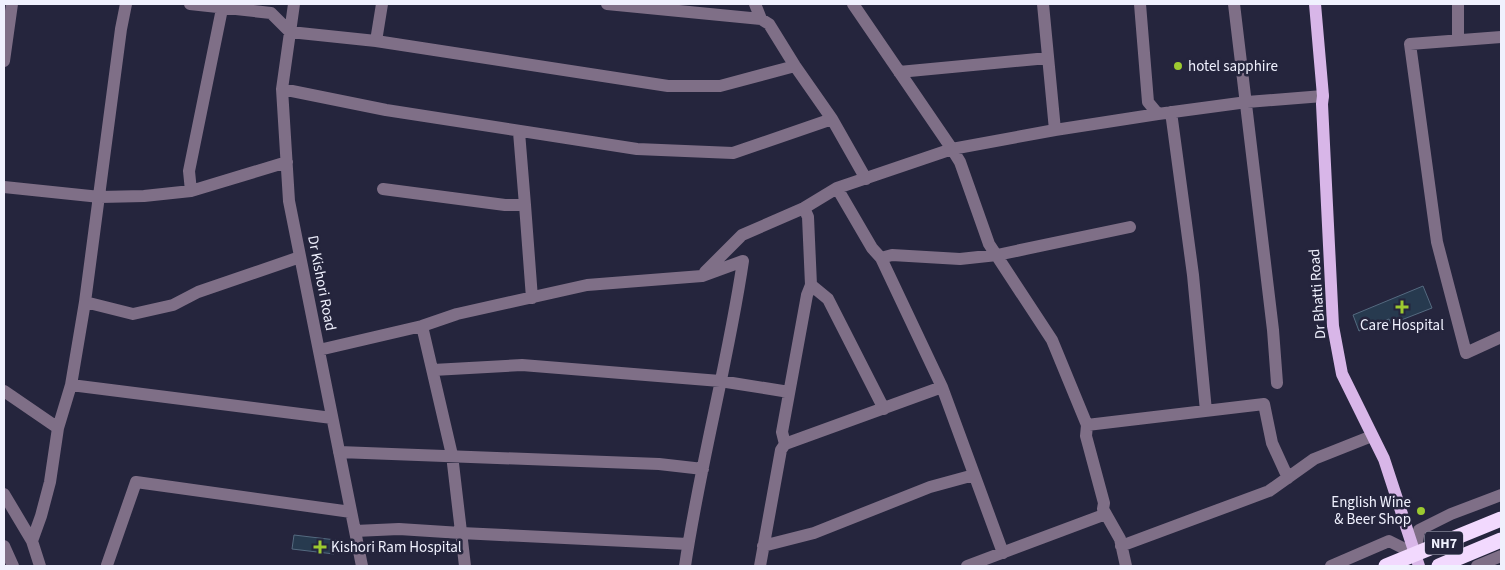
<svg xmlns="http://www.w3.org/2000/svg" width="1505" height="570" font-family="'Source Sans 3',sans-serif">
	<rect width="100%" height="100%" fill="#25253d"/>
	<path fill="#273a4f" stroke="#556a80" d="M1423 286 1432 308 1391 324 1389 319 1359 331 1353 315Z
		M294 535 336 540 334 554 292 549Z"/>
	<g fill="none" stroke-linecap="round" stroke-linejoin="round">
		<path stroke="#7f6f87" stroke-width="12" d="M190 4 271 13 290 32 376 41 668 86H720L795 66
			M294 4 282 89 289 201 362 566
			M607 4 761 19 769 24 795 66 832 119 866 179
			M755 4 761 19
			M853 4 952 149 960 162 989 244 1052 340 1087 425 1086 436 1104 503 1103 509 1120 539 1126 566
			M1043 4 1055 130
			M1140 4 1148 102 1158 114
			M1234 4 1273 330 1277 383
			M1501 37 1410 44 1437 242 1466 353 1501 337
			M1458 40V4
			M376 41 382 4
			M4 61 12 4
			M899 72 1048 58
			M282 89 386 110 637 149 733 153 832 119
			M1171 112 1193 275 1206 411
			M4 187 100 197 144 196 191 191 287 162
			M837 188 872 248 881 258 942 387 1003 553
			M383 189 505 205H525L519 132
			M191 191 189 171 223 4
			M525 205 532 298
			M881 258 892 255 960 259 997 255 1130 227
			M705 272 742 235 804 208 837 188 952 149 1055 130 1158 114 1247 102 1323 96
			M811 285 828 299 884 409
			M85 302 133 314 173 305 198 292 300 257
			M422 326 452 455 465 566
			M319 350 422 326 457 314 587 285 702 276 743 261C728 363 700 464 685 566
			M433 370 522 365 720 381 789 392
			M71 385 332 418
			M4 391 58 428
			M1087 425 1264 404 1272 443 1288 478
			M785 444 782 432 807 295 811 285 808 217 804 208
			M339 452 659 464 703 469
			M4 494 32 541 40 566
			M355 531 399 529 461 533 688 544
			M32 541 41 516 50 482 58 428 71 385 85 302 121 29 126 4
			M4 546 13 566
			M763 546 814 533 930 487 974 475
			M1121 546 1269 491 1314 459 1372 436
			M107 565 136 482 351 512
			M760 566 781 450 785 444 942 387
			M967 566 1106 514
			M1331 566 1389 541 1415 554 1419 530 1451 514 1501 495
			M1477 566 1501 556"/>
		<path stroke="#d8b6e8" stroke-width="12" d="M1315 4 1323 96 1322 104 1333 326 1342 374 1384 459 1419 566"/>
		<path stroke="#f2d9fe" stroke-width="15" d="M1386 566 1501 519
			M1439 566 1501 540"/>
	</g>
	<g fill="#9dca30" stroke="#25253d" stroke-width="2">
		<circle cx="1178" cy="66" r="5"/>
		<path d="M1399.5 299.5h5v5h5v5h-5v5h-5v-5h-5v-5h5z"/>
		<circle cx="1421" cy="511" r="5"/>
		<path d="M317.5 539.5h5v5h5v5h-5v5h-5v-5h-5v-5h5z"/>
	</g>
	<g text-anchor="middle" stroke-width="5" stroke-linejoin="round" paint-order="stroke">
		<rect fill="#25253d" stroke="#b3b4c4" stroke-width="1" x="1425" y="531.5" width="38" height="23" rx="4"/>
		<g font-size="14" font-weight="bold" fill="#f0f1fe">
			<text x="1444" y="548">NH7</text>
		</g>
		<g font-size="15" fill="#f0f1fe" stroke="#25253d" text-anchor="start">
			<text x="1188" y="71">hotel sapphire</text>
			<text x="1402" y="330" text-anchor="middle">Care Hospital</text>
			<text x="1411" y="507" text-anchor="end">English Wine<tspan x="1411" dy="17">&amp; Beer Shop</tspan></text>
			<text x="331" y="552">Kishori Ram Hospital</text>
		</g>
		<g font-size="15" fill="#f0f1fe" stroke="#25253d">
			<text transform="translate(322 283) rotate(79)" y="5">Dr Kishori Road</text>
			<text transform="translate(1317 294) rotate(-94)" y="5">Dr Bhatti Road</text>
		</g>
	</g>
	<rect width="1505" height="570" fill="none" stroke="#f0f1fe" stroke-width="10"/>
</svg>
